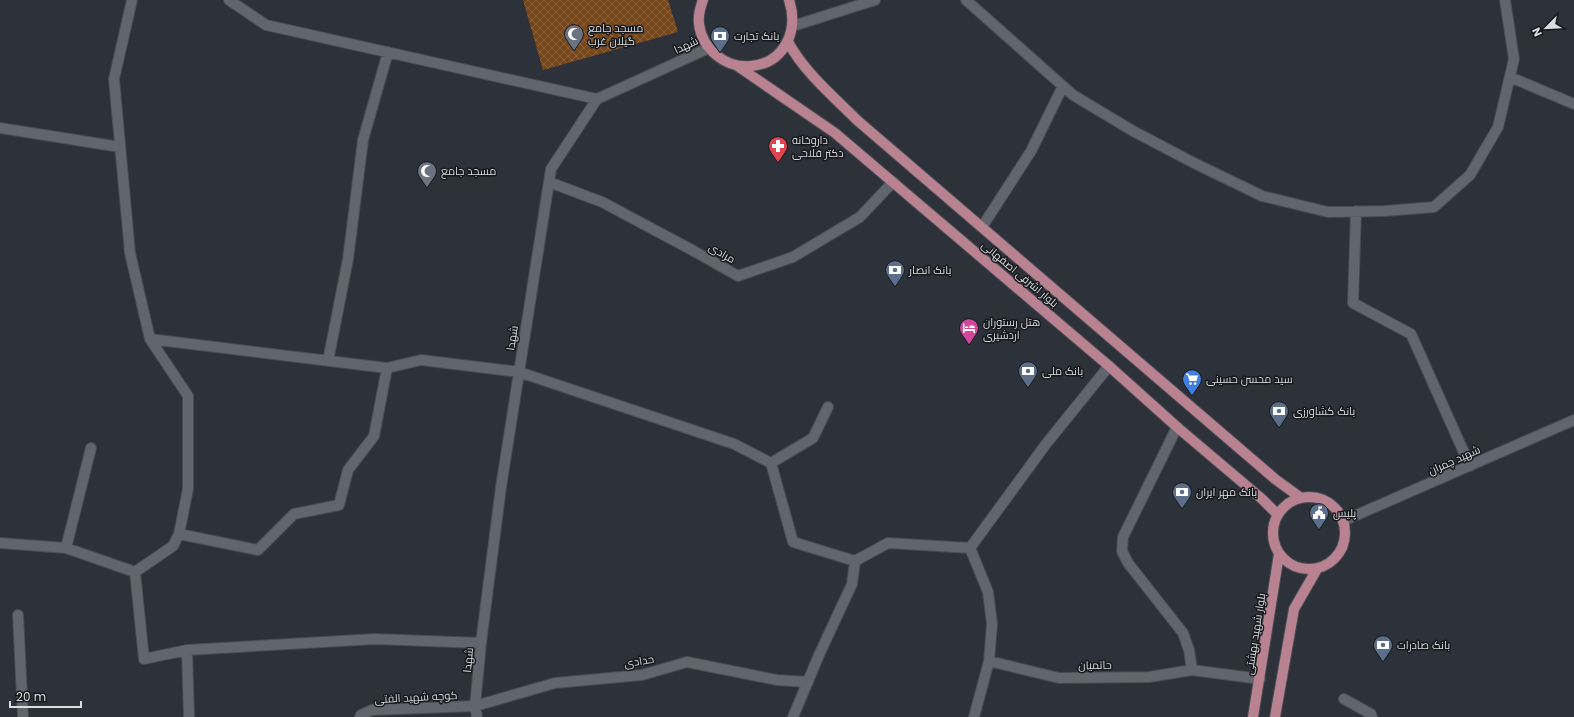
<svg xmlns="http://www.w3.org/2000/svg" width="1574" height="717" font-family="Poppins,Cairo,sans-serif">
	<defs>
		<pattern id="building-cross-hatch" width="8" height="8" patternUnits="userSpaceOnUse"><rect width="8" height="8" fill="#76471b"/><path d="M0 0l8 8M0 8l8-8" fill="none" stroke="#89613c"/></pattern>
	</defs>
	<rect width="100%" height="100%" fill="#2d3139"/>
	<path fill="url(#building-cross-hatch)" d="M523 0H668L678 32 543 70Z"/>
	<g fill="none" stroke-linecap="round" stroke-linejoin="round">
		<g stroke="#484c52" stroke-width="12">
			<path id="minor" d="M132 0 114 79 130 253 150 339 188 396V489L179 534 173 546 135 572 144 659 187 650
				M229 0 266 25 597 99
				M966 0 1073 95 1133 131 1194 163 1262 196 1328 212 1385 211 1434 207 1470 175 1498 127 1514 59 1505 0
				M793 26 875 0
				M1510 77 1574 104
				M0 128 120 147
				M549 182 602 202 692 250 738 276 793 257 860 217 893 182
				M1356 211 1353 303 1411 334 1470 466
				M982 227 1031 151 1063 86
				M150 339 387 368 421 360 519 372 734 444 771 463 793 542 855 561
				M328 361 348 259 363 140 388 52
				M1177 427 1123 537 1122 551 1128 563 1183 633 1189 650 1192 670
				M771 463 813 438 828 407
				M1343 521 1574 420
				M179 534 258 550 294 514 339 505 348 470 374 436 387 368
				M0 543 66 548 135 572
				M66 548 91 448
				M970 548 988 592 992 624 989 661
				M18 615 23 717
				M1344 699 1371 714 1372 717
				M189 717 187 650 375 639 481 643
				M360 717 361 715 372 710 475 706 555 683 642 675 687 662 777 680 808 682
				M477 717 475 706 481 643 501 487 551 169 597 99 709 48
				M793 717 819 655 852 584 855 561 888 543 970 548 1046 444 1109 366
				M974 717 989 661 1059 678 1149 677 1192 670 1260 679"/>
		</g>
		<g stroke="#484c52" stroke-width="12">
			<path id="major" d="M703 0C700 8 698 16 699 24 702 49 726 69 751 66 785 63 799 30 789 0
				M788 42C805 73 833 96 858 121L1275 479 1301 498
				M736 65 835 133 1109 366 1177 427 1262 499 1278 515
				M1273 533a36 36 0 1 1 72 0a36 36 0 1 1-72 0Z
				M1253 717 1279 554
				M1275 717 1294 609 1317 569"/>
		</g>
		<use href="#minor" stroke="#60656e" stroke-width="10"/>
		<use href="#major" stroke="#b98291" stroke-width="10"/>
	</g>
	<defs>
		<g id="mosque-pin" transform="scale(1)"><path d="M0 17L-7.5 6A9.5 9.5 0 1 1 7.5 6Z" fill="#6b7280" stroke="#17191c"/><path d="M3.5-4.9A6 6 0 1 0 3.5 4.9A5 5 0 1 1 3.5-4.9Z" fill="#fff"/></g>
		<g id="bank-pin" transform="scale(1)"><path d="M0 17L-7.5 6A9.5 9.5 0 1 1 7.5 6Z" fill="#5c6f8a" stroke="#17191c"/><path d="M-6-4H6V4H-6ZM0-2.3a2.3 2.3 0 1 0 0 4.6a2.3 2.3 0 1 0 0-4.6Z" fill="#fff"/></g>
		<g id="pharmacy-pin" transform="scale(1)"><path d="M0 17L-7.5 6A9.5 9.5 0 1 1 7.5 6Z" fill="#e0444e" stroke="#17191c"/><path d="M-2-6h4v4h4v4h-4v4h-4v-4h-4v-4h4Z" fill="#fff"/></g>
		<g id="hotel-pin" transform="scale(1)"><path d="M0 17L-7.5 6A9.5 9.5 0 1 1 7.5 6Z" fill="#d1479c" stroke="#17191c"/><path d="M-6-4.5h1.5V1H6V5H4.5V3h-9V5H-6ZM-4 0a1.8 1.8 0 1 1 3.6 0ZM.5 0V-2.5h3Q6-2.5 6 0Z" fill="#fff"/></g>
		<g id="supermarket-pin" transform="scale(1)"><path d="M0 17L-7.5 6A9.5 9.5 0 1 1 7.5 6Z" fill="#3f7fe0" stroke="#17191c"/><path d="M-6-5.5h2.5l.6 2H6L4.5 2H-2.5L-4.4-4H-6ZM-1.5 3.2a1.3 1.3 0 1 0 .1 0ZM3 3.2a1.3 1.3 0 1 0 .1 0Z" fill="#fff"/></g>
		<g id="civic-pin" transform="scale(1)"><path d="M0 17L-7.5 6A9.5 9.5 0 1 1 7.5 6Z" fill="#5c6f8a" stroke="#17191c"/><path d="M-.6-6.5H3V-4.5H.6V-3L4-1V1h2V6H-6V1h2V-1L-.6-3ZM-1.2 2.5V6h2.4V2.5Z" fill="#fff"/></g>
	</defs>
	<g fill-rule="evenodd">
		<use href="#mosque-pin" x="574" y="34"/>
		<use href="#bank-pin" x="720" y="36"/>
		<use href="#pharmacy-pin" x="778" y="146"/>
		<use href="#mosque-pin" x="427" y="171"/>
		<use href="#bank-pin" x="895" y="270"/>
		<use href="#hotel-pin" x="969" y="328"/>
		<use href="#bank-pin" x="1028" y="371"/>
		<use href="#supermarket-pin" x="1192" y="379"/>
		<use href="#bank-pin" x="1279" y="411"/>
		<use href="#bank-pin" x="1182" y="492"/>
		<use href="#civic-pin" x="1319" y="513"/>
		<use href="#bank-pin" x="1383" y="645"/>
	</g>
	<g text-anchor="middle" stroke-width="3" stroke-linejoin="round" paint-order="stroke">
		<g font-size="11" fill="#dadde2" stroke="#17191c" text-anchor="start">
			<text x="588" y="32">مسجد جامع<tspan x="588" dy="13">گیلان غرب</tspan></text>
			<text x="734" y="40">بانک تجارت</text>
			<text x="792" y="144">داروخانه<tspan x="792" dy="13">دکتر فلاحی</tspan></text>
			<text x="441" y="175">مسجد جامع</text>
			<text x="909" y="274">بانک انصار</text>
			<text x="983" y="326">هتل رستوران<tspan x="983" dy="13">اردشیری</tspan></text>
			<text x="1042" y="375">بانک ملی</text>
			<text x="1206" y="383">سید محسن حسینی</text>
			<text x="1293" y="415">بانک کشاورزی</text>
			<text x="1196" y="496">بانک مهر ایران</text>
			<text x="1333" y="517">پلیس</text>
			<text x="1397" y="649">بانک صادرات</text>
		</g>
		<g font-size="11" fill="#dadde2" stroke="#17191c">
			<text transform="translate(686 45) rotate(-25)" y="4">شهدا</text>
			<text transform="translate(722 253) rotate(30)" y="4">مرادی</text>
			<text transform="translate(1020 274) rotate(40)" y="4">بلوار اشرفی اصفهانی</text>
			<text transform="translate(512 338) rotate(-81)" y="4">شهدا</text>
			<text transform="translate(1454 460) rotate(-24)" y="4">شهید چمران</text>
			<text transform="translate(1255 634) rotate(-81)" y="4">بلوار شهید بهشتی</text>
			<text transform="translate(468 660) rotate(-84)" y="4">شهدا</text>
			<text transform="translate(639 661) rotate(-10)" y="4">حدادی</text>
			<text transform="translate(1095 665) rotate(-1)" y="4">حاتمیان</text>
			<text transform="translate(416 697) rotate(-3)" y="4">کوچه شهید الفتی</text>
		</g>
	</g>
	<g transform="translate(1546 28) rotate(246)" stroke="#17191c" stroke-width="3" paint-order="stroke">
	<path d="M0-3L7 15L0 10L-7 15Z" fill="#dadde2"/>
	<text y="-6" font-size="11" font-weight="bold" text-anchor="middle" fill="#dadde2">N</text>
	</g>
	<path d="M10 701v6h71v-6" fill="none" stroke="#dadde2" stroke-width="2"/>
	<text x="16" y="701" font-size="12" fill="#dadde2" stroke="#17191c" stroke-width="3" paint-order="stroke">20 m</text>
</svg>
